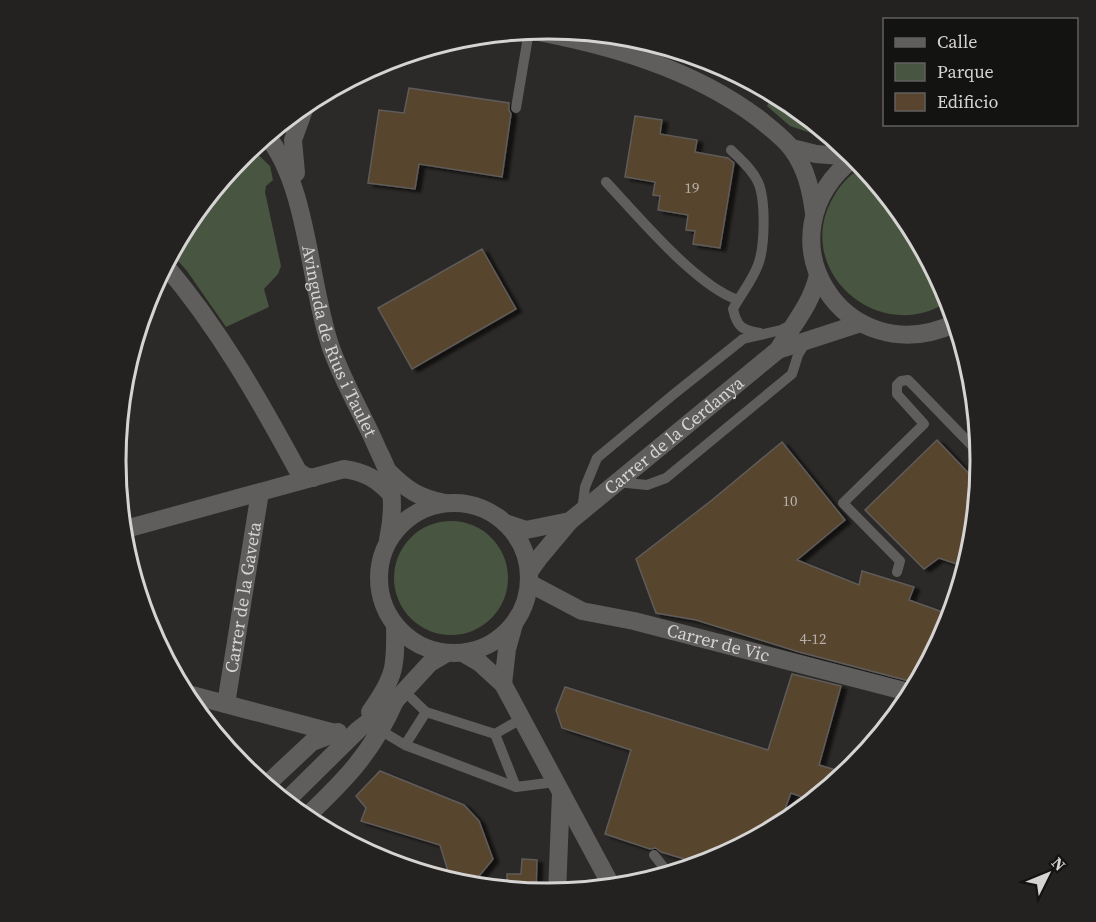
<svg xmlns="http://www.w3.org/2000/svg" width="1096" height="922" font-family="'Source Serif 4',serif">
	<defs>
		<filter id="shadow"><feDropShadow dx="5.5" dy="3" stdDeviation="1.5" flood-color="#0009"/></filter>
	</defs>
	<rect width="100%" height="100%" fill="#2c2a28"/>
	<path fill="#485540" d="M773 93 789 102 828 134 811 133 790 126 767 106Z
		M251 148 270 166 273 180 266 186 265 192 281 266 278 274 264 289 269 307 226 327 187 271 171 253 189 220 242 155Z
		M863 167 908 221 948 296 949 301C879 348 790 269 834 196 841 184 851 173 863 167Z
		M394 578a57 57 0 1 1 114 0a57 57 0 1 1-114 0Z"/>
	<path fill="#58442f" stroke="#5e5c5a" stroke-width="1.5" filter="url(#shadow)" d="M409 88 509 103V110L511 114 502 177 419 164 415 189 368 183 379 110 404 113Z
		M635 116 662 120 660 134 697 140 695 152 728 158 734 163 720 248 693 244 695 231 686 230 688 215 658 210 660 196 653 195 655 182 625 177Z
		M482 249 516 309 412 369 378 308Z
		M937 440 978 483 972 546 966 567 939 558 924 569 865 510Z
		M782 442 845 520 797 560 859 585 862 571 914 587 909 600 951 615 947 627 917 683 799 652 696 620 656 613 636 559 712 500Z
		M792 674 841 686 819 765 846 773 813 801 791 793 779 825 713 861 701 864 661 852 656 848 650 849 605 834 631 750 562 728 556 710 565 687 768 750Z
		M380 771 464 805 479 821 493 859 471 886 451 881 440 845 361 821 366 808 356 796Z
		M522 859 537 860 536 892 507 889V874H521Z"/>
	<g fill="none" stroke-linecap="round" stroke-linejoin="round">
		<path stroke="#605e5c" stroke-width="10" d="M516 108 529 31
			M731 150C741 160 752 169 758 182 766 200 765 247 758 265 752 281 741 294 733 309 737 327 742 330 760 333
			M606 182C638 216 696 286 738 300
			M617 482 647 485 666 478 792 374 798 355 807 340
			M582 511 585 487 597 458 674 394 743 339 781 330 791 325
			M897 572 900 561 843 503 924 424 897 394V385L901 381 908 380 914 386 980 454
			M403 690 426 712 495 734 516 787
			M380 730 405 745 516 787 555 782
			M495 734 521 719
			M405 745 426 712
			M654 855 669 874"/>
		<g stroke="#605e5c" stroke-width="18">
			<path d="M165 265C218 327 259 399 298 471L305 476 313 478"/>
			<path d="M122 530 344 469C365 472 377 479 391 494"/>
			<path id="s1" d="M529 583 582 611 634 621 912 693"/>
			<path d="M184 693 335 733"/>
			<path id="s2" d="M226 704 260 492"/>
			<path d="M265 786 312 742 338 732"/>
			<path d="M305 818C345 780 372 753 395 701"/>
			<path d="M557 893 561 793"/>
		</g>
		<g stroke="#605e5c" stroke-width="18">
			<path d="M528 30C609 45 691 68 758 118 769 127 783 137 792 149 806 168 811 190 814 213"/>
			<path id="s3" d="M266 135C308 184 309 285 331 348 343 381 361 412 375 443 379 453 385 463 388 473 394 496 393 517 388 540"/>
			<path d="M792 148 816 154 854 157"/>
			<path d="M855 157C755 234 843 376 956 323"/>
			<path d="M296 173 293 140 305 107"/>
			<path d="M778 350 861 323"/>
			<path d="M388 471C407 490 419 498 445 503"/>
			<circle cx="454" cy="578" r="75"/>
			<path d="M505 523 526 530 570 521"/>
			<path id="s4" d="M529 578V572L539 558 570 521 778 350C793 324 811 305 818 275"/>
			<path d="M463 653 480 663 503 684 612 887"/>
			<path d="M503 684 507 649 514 624"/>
			<path d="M370 712C395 677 396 667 395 625"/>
			<path d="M285 802 358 730 395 701 430 663 447 653"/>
		</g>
	</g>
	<g text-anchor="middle" stroke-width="4.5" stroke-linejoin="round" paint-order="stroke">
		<g font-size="15" fill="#b6b0aa">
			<text x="692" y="193">19</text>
			<text x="790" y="506">10</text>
			<text x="813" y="644">4-12</text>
		</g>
		<g font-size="18" fill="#d6d4d3" stroke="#131312">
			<text dy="6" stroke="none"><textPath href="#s3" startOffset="220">Avinguda de Rius i Taulet</textPath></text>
			<text dy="6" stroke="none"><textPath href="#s4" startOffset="206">Carrer de la Cerdanya</textPath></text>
			<text dy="6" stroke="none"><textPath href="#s2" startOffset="108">Carrer de la Gaveta</textPath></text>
			<text dy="6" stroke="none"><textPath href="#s1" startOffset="200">Carrer de Vic</textPath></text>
		</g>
	</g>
	<path d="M0 0H1096V922H0ZM126 461a422 422 0 1 1 844 0a422 422 0 1 1-844 0Z" fill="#232221" fill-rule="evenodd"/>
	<path fill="none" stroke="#d6d4d3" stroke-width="3" d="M126 461a422 422 0 1 1 844 0a422 422 0 1 1-844 0Z"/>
	<rect x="883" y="18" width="195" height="108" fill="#131312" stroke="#61605f" stroke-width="1.5"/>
	<rect x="895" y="38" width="30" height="9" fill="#605e5c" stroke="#61605f" stroke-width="1.5"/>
	<text x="937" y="48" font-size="18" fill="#d6d4d3">Calle</text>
	<rect x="895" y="63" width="30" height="18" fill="#485540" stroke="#61605f" stroke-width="1.5"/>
	<text x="937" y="78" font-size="18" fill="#d6d4d3">Parque</text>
	<rect x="895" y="93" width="30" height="18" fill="#58442f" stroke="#61605f" stroke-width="1.5"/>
	<text x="937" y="108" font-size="18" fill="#d6d4d3">Edificio</text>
	<g transform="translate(1048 874) rotate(47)" stroke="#131312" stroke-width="4.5" paint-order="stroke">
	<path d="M0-4.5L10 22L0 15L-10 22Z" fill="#d6d4d3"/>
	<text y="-9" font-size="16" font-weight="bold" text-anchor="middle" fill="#d6d4d3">N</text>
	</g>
</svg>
